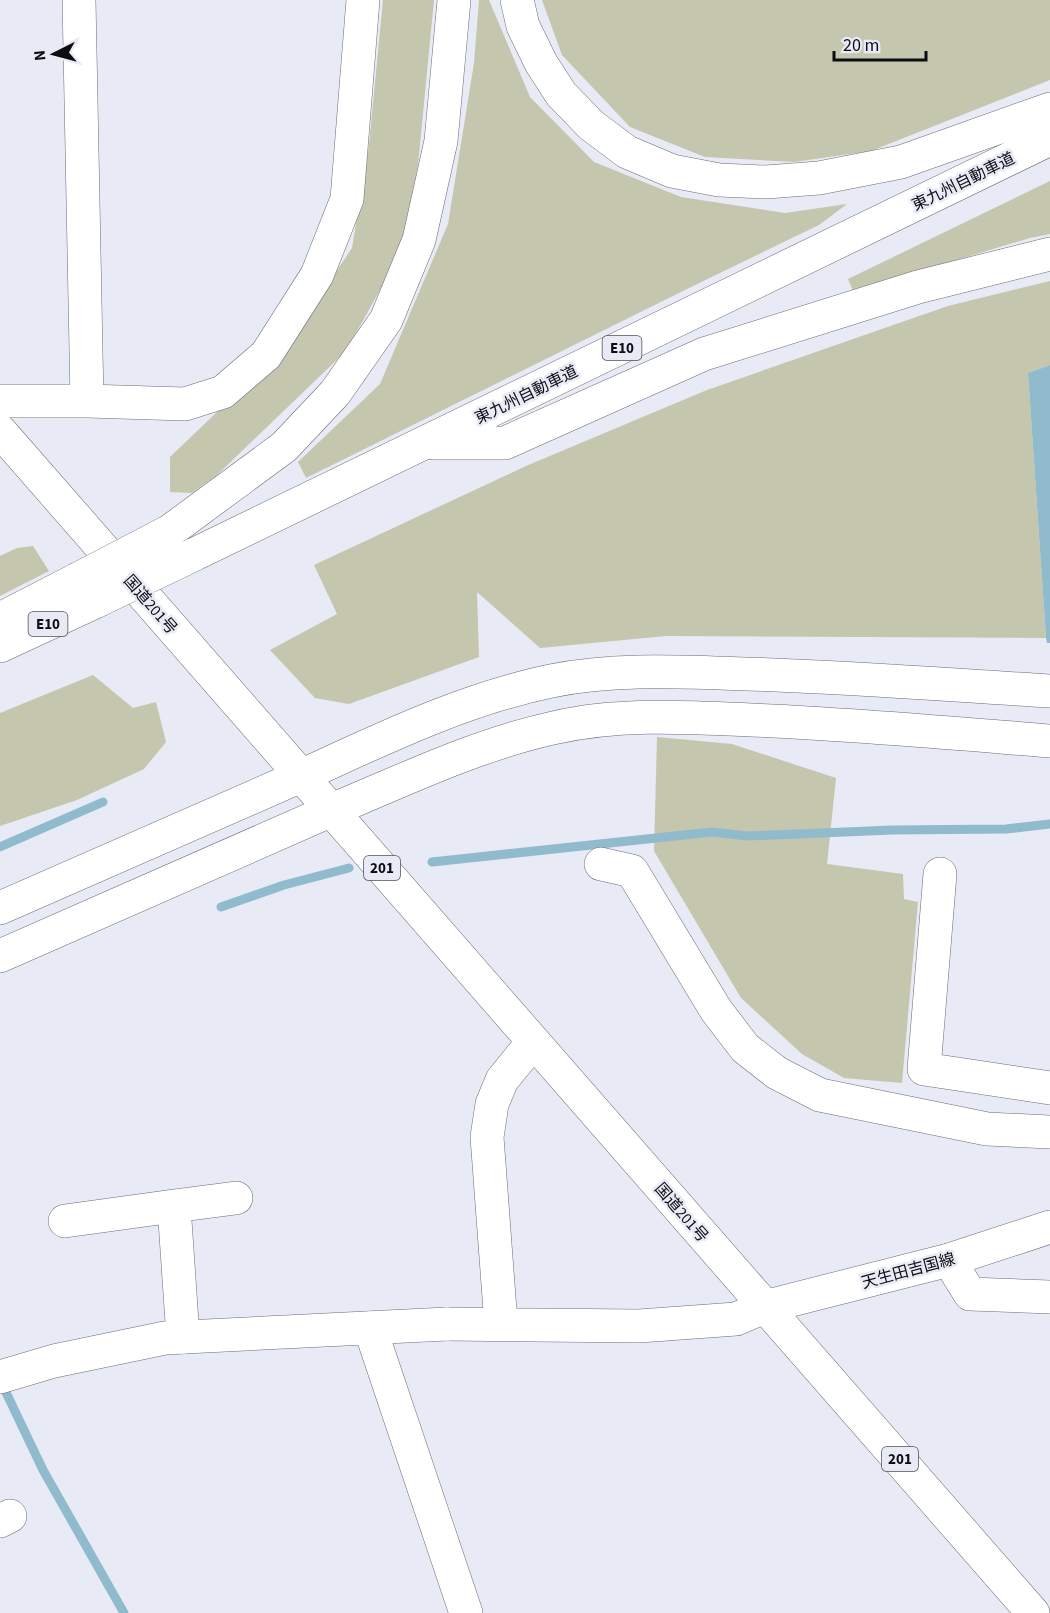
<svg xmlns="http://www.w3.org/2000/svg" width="1050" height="1613" font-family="'Source Sans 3','Noto Sans JP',sans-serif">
	<rect width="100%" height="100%" fill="#e8eaf6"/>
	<path fill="#c4c6ad" d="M383 0H434L418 165 399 256 346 351 217 475 192 493 170 492V457L288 344 352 248 369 145Z
		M479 0H489L530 97 594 162 681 197 785 213 847 204 819 225 693 286 306 478 298 462 380 384 448 224 474 63Z
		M542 0H1050V80L871 151 794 162 705 157 630 127 562 55Z
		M1050 181V234L1030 238 853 291 848 279Z
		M1050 281V365L1028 373 1046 638 666 636 540 648 477 592 479 657 349 704 315 698 270 650 337 614 314 565 526 466 707 390 948 306Z
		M33 546 49 571 0 596V556L17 548Z
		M93 675 133 708 156 702 166 742 144 769 77 800 0 826V713Z
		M657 737 732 744 836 778 827 864 903 874 904 899 918 902 902 1083 844 1078 802 1054 741 998 654 851Z"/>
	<path fill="#8fbbcd" d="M1050 365V643H1047L1046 638 1028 373Z"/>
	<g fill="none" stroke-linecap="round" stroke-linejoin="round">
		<path stroke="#8fbbcd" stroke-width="9" d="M0 847 103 802
			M432 862 712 832 747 836 892 830 1006 829 1050 824
			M221 907 284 885 349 868
			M1 1382 43 1470 124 1613"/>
		<g stroke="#6a6c76" stroke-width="34">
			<path id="minor" d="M0 401H87L79 0
				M87 401 185 404 223 392 266 355 317 275 347 199 363 0
				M601 864 632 871 716 1010 745 1048 777 1073 820 1095 987 1129 1050 1132
				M940 874 924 1069 1050 1088
				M174 1206 236 1198
				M65 1221 174 1206 183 1337
				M949 1260 970 1294 1050 1297
				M447 1324 639 1326 736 1319 764 1307
				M501 1324 487 1137 492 1104 502 1080 533 1042
				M370 1328 466 1613
				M0 1521 10 1516"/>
		</g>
		<g stroke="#6a6c76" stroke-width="34">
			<path id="tertiary" d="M0 1377 54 1361 165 1338 447 1324"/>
		</g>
		<g stroke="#6a6c76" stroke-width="34">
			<path id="secondary" d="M764 1307 949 1260 1050 1227"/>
		</g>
		<g stroke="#6a6c76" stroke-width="34">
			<path id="trunk" d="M0 431 1033 1613
				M0 908 301 776
				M0 956 332 810"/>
		</g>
		<g stroke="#6a6c76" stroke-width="34">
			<path id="motorway" d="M517 0 523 26 541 63 561 94 591 125 627 152 672 171 719 180 766 182 819 178 901 162 1050 109
				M434 443H505L704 354 918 287 1050 254
				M170 531 284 447 335 393 386 320 419 240 441 141 454 0
				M193 555 1050 139
				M0 619 76 580
				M0 646 97 601
				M301 776C382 739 464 699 551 681 615 668 681 672 746 674 848 677 949 685 1050 691
				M332 810C404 780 476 745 553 728 618 713 685 717 751 720 851 724 951 733 1050 741"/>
		</g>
		<use href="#minor" stroke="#fff" stroke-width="33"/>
		<use href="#tertiary" stroke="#fff" stroke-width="33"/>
		<use href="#secondary" stroke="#fff" stroke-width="33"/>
		<use href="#trunk" stroke="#fff" stroke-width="33"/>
		<use href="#motorway" stroke="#fff" stroke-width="33"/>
		<g stroke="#6a6c76" stroke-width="34" stroke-linecap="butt">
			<path id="motorway-bridge" d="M76 580 170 531
				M97 601 193 555"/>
		</g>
		<use href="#motorway-bridge" stroke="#fff" stroke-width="33"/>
	</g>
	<g text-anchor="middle" stroke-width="5" stroke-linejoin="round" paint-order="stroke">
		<g fill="#e8eaf6" stroke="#4e4f56" stroke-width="1.5">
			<rect x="602.5" y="336" width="39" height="24" rx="4.5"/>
			<rect x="28.5" y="612" width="39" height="24" rx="4.5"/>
			<rect x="364" y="856" width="36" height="24" rx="4.5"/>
			<rect x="882" y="1447" width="36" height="24" rx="4.5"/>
		</g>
		<g font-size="15" font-weight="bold" fill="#0c0d11">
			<text x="622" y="353">E10</text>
			<text x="48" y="629">E10</text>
			<text x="382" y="873">201</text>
			<text x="900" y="1464">201</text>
		</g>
		<g font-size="16" fill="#0c0d11" stroke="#e8eaf6">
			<text transform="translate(963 181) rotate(-26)" y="6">東九州自動車道</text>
			<text transform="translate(526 394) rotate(-26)" y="6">東九州自動車道</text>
			<text transform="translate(151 604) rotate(49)" y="6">国道201号</text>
			<text transform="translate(682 1212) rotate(49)" y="6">国道201号</text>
			<text transform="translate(908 1270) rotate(-15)" y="6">天生田吉国線</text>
		</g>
	</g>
	<g transform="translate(54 54) rotate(264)" stroke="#e8eaf6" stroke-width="4.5" paint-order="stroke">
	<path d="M0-4.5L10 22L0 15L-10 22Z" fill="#0c0d11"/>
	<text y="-9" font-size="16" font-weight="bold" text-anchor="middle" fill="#0c0d11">N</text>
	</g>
	<path d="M834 51v9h92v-9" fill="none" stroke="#0c0d11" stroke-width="3"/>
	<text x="843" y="51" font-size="18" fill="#0c0d11" stroke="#e8eaf6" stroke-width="4.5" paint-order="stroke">20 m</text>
</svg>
